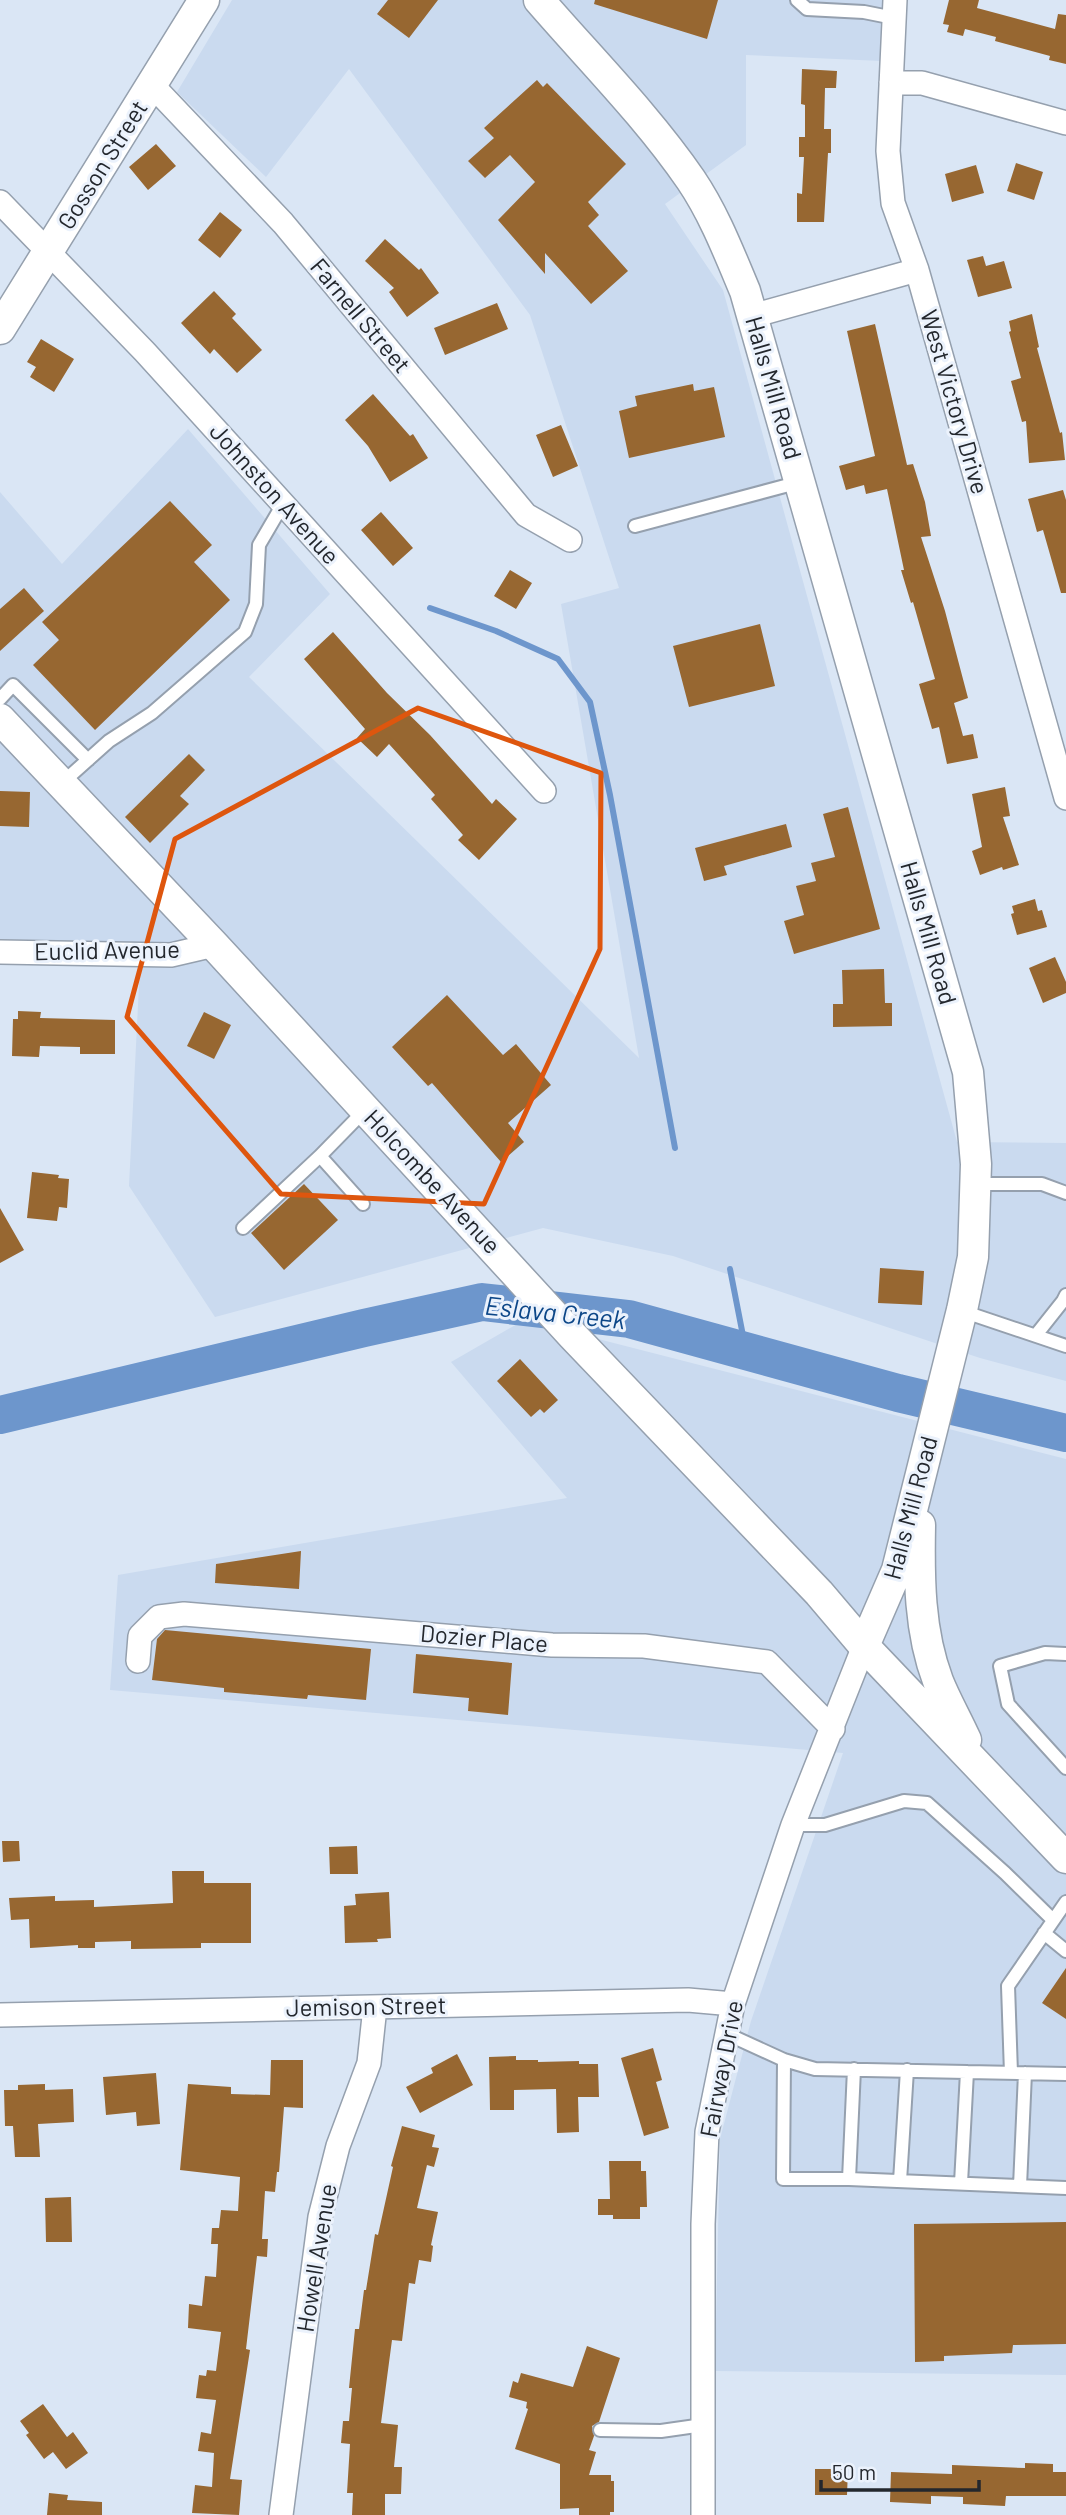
<svg xmlns="http://www.w3.org/2000/svg" width="1066" height="2515" font-family="Barlow,sans-serif">
	<rect width="100%" height="100%" fill="#dae6f5"/>
	<path fill="#cadaef" d="M232 0H886L882 61 746 55V145L665 204 723 290 957 1142 1066 1143V1381L980 1358 673 1256 543 1228 215 1317 129 1186 141 945 0 944V492L62 564 188 429 330 594 249 677 639 1058 561 604 619 588 530 315 349 69 266 177 177 92Z
		M524 1320 1066 1459V2375L715 2371 720 2139 751 2021 843 1753 110 1690 118 1575 567 1498 451 1362Z"/>
	<g fill="none" stroke-linecap="round" stroke-linejoin="round">
		<path stroke="#6d96cc" stroke-width="6" d="M430 608 496 631 558 659 590 702 610 795 675 1148
			M730 1269 746 1351"/>
		<path stroke="#6d96cc" stroke-width="38" d="M0 1415 364 1328 482 1302 629 1319 898 1393 1066 1433"/>
	</g>
	<path fill="#976731" d="M388 0H438L409 38 377 14Z
		M595 0H718L707 39 594 4Z
		M949 0H979L977 8 1055 29 1058 14 1066 15V64L1049 60 1050 56 995 41 996 37 965 29 963 36 947 32 949 25 943 24Z
		M802 69 837 71 836 88H825L824 129H831V153H828L824 222H797V193L802 194 804 157H799V137H805V105L801 104Z
		M537 80 543 87 547 83 626 164 588 202 599 215 588 226 628 271 591 304 545 253V274L498 220 535 182 510 155 485 178 468 161 494 138 484 128Z
		M156 144 176 166 148 190 129 167Z
		M1016 163 1043 172 1034 200 1007 191Z
		M976 165 984 193 952 202 945 174Z
		M220 212 242 230 220 258 198 240Z
		M385 239 419 270 421 268 439 293 407 317 389 292 394 288 365 261Z
		M983 256 986 266 1004 261 1012 288 978 297 967 260Z
		M214 291 236 314 232 318 262 350 237 373 214 349 210 354 181 323Z
		M497 303 508 329 445 355 434 328Z
		M1032 314 1039 347 1037 348 1060 433 1062 432 1065 460 1029 463 1026 421 1022 422 1011 381 1021 378 1009 332 1011 331 1009 321Z
		M875 324 907 465 913 464 925 502 931 536 921 537 945 611 968 698 954 703 963 736 973 734 978 758 947 764 939 727 932 729 919 684 935 679 913 602 911 603 901 570H904L887 489 866 494 864 485 846 490 839 466 875 456 847 331Z
		M41 339 74 359 54 392 30 377 36 367 27 362Z
		M693 384 694 391 714 387 725 437 629 458 619 411 637 406 635 396Z
		M373 394 410 436 413 434 428 458 390 482 368 446 345 420Z
		M561 425 578 466 553 477 536 435Z
		M1063 490 1066 500V593H1061L1043 530 1037 532 1028 499Z
		M170 501 212 545 194 562 230 600 95 730 33 665 59 640 42 622Z
		M381 512 413 548 393 566 361 530Z
		M510 570 532 583 516 609 494 596Z
		M24 588 44 611 0 651V609Z
		M760 624 775 686 689 707 673 646Z
		M333 632 387 693 430 735 492 804 496 799 517 819 479 860 458 840 463 835 431 799 435 795 389 744 377 757 357 738 365 729 304 659Z
		M189 754 205 770 180 796 189 804 150 843 125 817Z
		M1005 787 1010 816 1003 817 1019 865 1003 870 1002 867 980 875 972 851 982 847 972 794Z
		M0 791 30 792 29 827 0 826Z
		M848 807 880 929 794 954 784 921 804 915 796 886 816 881 811 863 835 857 823 814Z
		M786 824 792 847 724 866 727 875 704 881 695 848Z
		M1035 899 1038 911 1042 910 1047 927 1017 935 1011 914 1014 913 1012 906Z
		M1055 957 1066 982V993L1043 1003 1029 968Z
		M884 969 885 1003H892V1026L833 1027V1004H843L842 970Z
		M447 995 503 1055 516 1044 551 1085 508 1123 524 1142 501 1162 432 1083 428 1086 392 1047Z
		M18 1011 41 1012 40 1018 115 1020V1054H80V1047L40 1046 39 1057 12 1056 13 1019H18Z
		M204 1012 231 1025 214 1059 187 1046Z
		M32 1172 59 1175 58 1178 69 1179 67 1208 59 1207 57 1221 27 1218Z
		M304 1184 338 1220 284 1270 251 1233Z
		M0 1208 24 1250 0 1263Z
		M880 1268 924 1271 922 1305 878 1303Z
		M520 1359 558 1400 544 1413 540 1409 531 1417 497 1381Z
		M301 1551 299 1589 215 1583 216 1564Z
		M165 1630 371 1649 366 1700 308 1695 307 1699 224 1692V1688L152 1680 157 1639Z
		M416 1654 512 1663 508 1715 468 1711 469 1698 413 1693Z
		M2 1841H19L20 1861 3 1862Z
		M357 1846 358 1874H330L329 1847Z
		M172 1871H204V1883H251V1943H201V1948L131 1949V1941L95 1942V1948H78V1945L30 1948 29 1919 11 1920 9 1898 55 1896V1901L94 1900V1907L173 1903Z
		M389 1892 391 1938 377 1939 378 1942 345 1943 344 1906 356 1905 355 1894Z
		M1066 1968V2019L1042 2003Z
		M653 2048 662 2080 656 2082 669 2128 644 2136 621 2058Z
		M457 2054 473 2085 420 2113 406 2087 433 2073 431 2068Z
		M516 2056V2060H538V2062L579 2061V2064H598L599 2097H578L579 2132 557 2133 556 2089 514 2090V2110H490L489 2057Z
		M271 2060H303V2108L284 2107 279 2172H277L275 2192 265 2191 262 2239H268L267 2257 257 2256 246 2349 250 2350 230 2479 242 2480 239 2515 192 2513 195 2485 212 2487 214 2453 198 2451 201 2432 211 2434 216 2400 196 2398 199 2375 206 2376 207 2370 216 2371 221 2332 188 2328 189 2304 202 2306 205 2276 216 2277 218 2244H211L212 2228H219L221 2210 238 2211 240 2177 180 2170 188 2084 231 2087V2094L270 2095Z
		M156 2073 160 2124 137 2126 136 2112 106 2115 103 2077Z
		M45 2084V2090L73 2089 74 2122 38 2124 40 2157H15L13 2126H5L4 2090H18V2085Z
		M402 2126 435 2135 432 2147 439 2148 434 2167 427 2165 417 2208 438 2212 431 2245 433 2246 431 2262 419 2260 415 2284 409 2283 402 2341 392 2340 381 2423 398 2425 394 2467H402L401 2494H385V2515H352L353 2493H347L350 2444 341 2443 343 2421H349L352 2388H349L355 2329H359L364 2290H366L375 2234 378 2235 393 2167 391 2166Z
		M609 2161H641V2171H646L647 2207H640V2219H613V2215H598V2199H610Z
		M71 2197 72 2242H46L45 2198Z
		M1066 2222V2344L1013 2345 1012 2353 944 2356V2361L915 2362 914 2224Z
		M587 2346 620 2358 599 2422 592 2426 594 2436 589 2450 596 2452 589 2475H611V2481H614V2512H610V2515H579V2508L560 2509V2464L515 2449 528 2409 526 2408 527 2402 509 2397 513 2381 518 2383 521 2373 573 2387Z
		M43 2404 67 2437 73 2432 88 2453 66 2469 53 2452 44 2459 26 2435 29 2433 20 2421Z
		M1025 2463 1053 2464V2472H1066V2496H1006L1005 2506 963 2504V2497L931 2496V2504L890 2502 891 2472 952 2474V2465L1025 2468Z
		M815 2469H848L847 2495H815Z
		M49 2493 68 2495 67 2500 102 2502V2515H47Z"/>
	<g fill="none" stroke-linecap="round" stroke-linejoin="round">
		<g stroke="#95a0ae" stroke-width="16">
			<path id="service" d="M797 0 807 9 864 12 894 18
				M635 526 800 482
				M0 699 13 685 88 760
				M62 783 109 741 152 713 245 632 256 604 259 545 283 504
				M975 1184H1042L1066 1193
				M363 1204 320 1156 365 1110
				M243 1228 320 1156
				M962 1311 1066 1346
				M1036 1335 1063 1301 1066 1295
				M1066 1654 1045 1653 1000 1666 1008 1704 1066 1768
				M793 1825H825L904 1801 927 1803 1005 1873 1053 1920
				M1044 1933 1066 1951
				M725 2033 784 2060 815 2069 1066 2074
				M784 2060 783 2179H849L1066 2188
				M1011 2073 1008 1986 1066 1902
				M849 2179 854 2069
				M900 2181 907 2070
				M961 2183 967 2072
				M1020 2186 1025 2073
				M600 2430 661 2431 703 2425"/>
		</g>
		<g stroke="#95a0ae" stroke-width="26">
			<path id="minor" d="M895 0 888 151 893 203 917 270 1066 798
				M891 83H922L1066 123
				M152 85 283 223 526 515 570 540
				M0 202 145 352 544 791
				M752 316 917 270
				M0 952 171 955 214 945
				M138 1661 140 1636 159 1617 184 1614 552 1645 644 1646 767 1662 833 1729
				M0 2015 688 2000 733 2004
				M281 2515 320 2217 338 2146 369 2063 375 2007
				M703 2515V2224L707 2132 733 2004 793 1825 864 1646"/>
		</g>
		<g stroke="#95a0ae" stroke-width="33">
			<path id="tertiary" d="M539 0C590 59 647 116 691 180 714 214 729 253 745 291L968 1072 976 1164 973 1257 962 1310 897 1570 864 1646
				M0 329 204 0
				M0 719 214 945 573 1336 819 1593 864 1646 1066 1858
				M920 1525C919 1577 919 1631 938 1681 946 1701 957 1720 966 1740"/>
		</g>
		<use href="#service" stroke="#fff" stroke-width="12"/>
		<use href="#minor" stroke="#fff" stroke-width="23"/>
		<use href="#tertiary" stroke="#fff" stroke-width="30"/>
	</g>
	<path fill="none" stroke="#de560e" stroke-width="5" stroke-linejoin="round" d="M418 708 601 773 600 949 484 1204 281 1194 127 1017 175 839Z"/>
	<g text-anchor="middle" stroke-width="6" stroke-linejoin="round" paint-order="stroke">
		<g font-size="24" fill="#23272d" stroke="#ebf2fc">
			<text transform="translate(103 165) rotate(-58)" y="8">Gosson Street</text>
			<text transform="translate(360 316) rotate(50)" y="8">Farnell Street</text>
			<text transform="translate(773 388) rotate(74)" y="8">Halls Mill Road</text>
			<text transform="translate(954 402) rotate(74)" y="8">West Victory Drive</text>
			<text transform="translate(274 494) rotate(48)" y="8">Johnston Avenue</text>
			<text transform="translate(928 933) rotate(74)" y="8">Halls Mill Road</text>
			<text transform="translate(107 951) rotate(-1)" y="8">Euclid Avenue</text>
			<text transform="translate(432 1182) rotate(47)" y="8">Holcombe Avenue</text>
			<text transform="translate(911 1508) rotate(-75)" y="8">Halls Mill Road</text>
			<text transform="translate(484 1639) rotate(5)" y="8">Dozier Place</text>
			<text transform="translate(366 2007) rotate(-1)" y="8">Jemison Street</text>
			<text transform="translate(722 2069) rotate(-79)" y="8">Fairway Drive</text>
			<text transform="translate(317 2258) rotate(-81)" y="8">Howell Avenue</text>
		</g>
		<g font-size="26" font-style="italic" fill="#0d4788" stroke="#ebf2fc">
			<text transform="translate(555 1313) rotate(6)" y="9">Eslava Creek</text>
		</g>
	</g>
	<path d="M821 2480v10h158v-10" fill="none" stroke="#23272d" stroke-width="3.5"/>
	<text x="832" y="2480" font-size="21" fill="#23272d" stroke="#ebf2fc" stroke-width="5" paint-order="stroke">50 m</text>
</svg>
